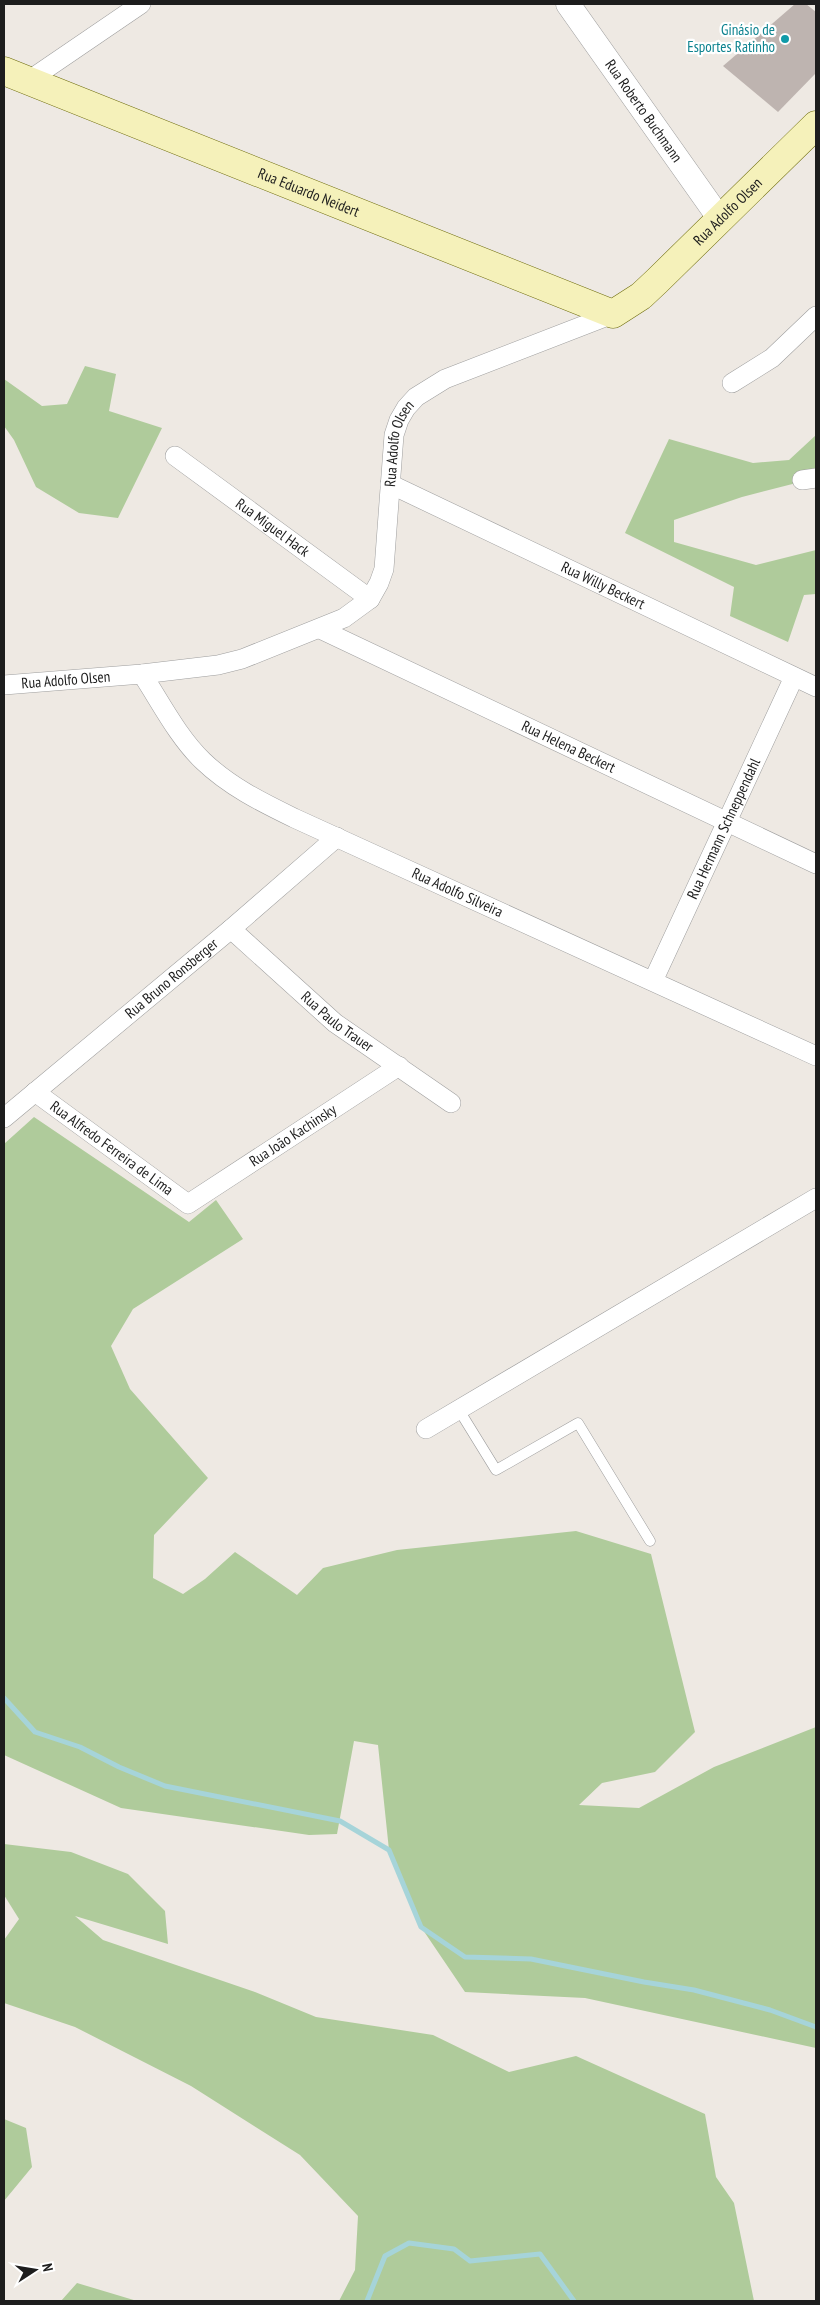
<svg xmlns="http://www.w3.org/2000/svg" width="820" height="2305" font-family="'PT Sans Narrow',sans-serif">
	<rect width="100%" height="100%" fill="#eee9e3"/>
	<path fill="#afcb9b" d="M85 366 116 374 109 411 162 428 118 518 79 513 36 487 14 440 4 426V379L42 406 67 404Z
		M816 435V478L742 497 674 520V542L756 565 816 550V594L804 595 788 642 730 616 734 587 625 533 669 439 753 463 789 460Z
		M34 1117 189 1222 216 1200 243 1239 133 1309 111 1346 130 1389 208 1478 154 1535 153 1578 183 1594 205 1579 235 1552 297 1595 323 1568 397 1550 576 1531 651 1554 695 1732 655 1772 602 1783 579 1805 639 1808 714 1767 816 1727V2048L585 1998 465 1992 421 1927 389 1850 378 1745 354 1741 337 1834 309 1835 121 1808 4 1755V1144Z
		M4 1844 71 1852 128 1874 165 1911 168 1944 75 1916 103 1940 255 1992 316 2017 433 2035 509 2072 576 2056 705 2114 716 2177 734 2203 754 2301H339L355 2270 358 2216 300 2155 191 2086 75 2027 4 2003V1940L19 1919 4 1895Z
		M4 2119 26 2128 32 2167 4 2201Z
		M77 2283 137 2301H61Z"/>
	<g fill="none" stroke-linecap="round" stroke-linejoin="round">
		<path stroke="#a6d4d9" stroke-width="5" d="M4 1698 35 1732 80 1747 119 1767 165 1786 340 1821 389 1850 421 1927 465 1957 531 1959 644 1982 694 1990 770 2010 816 2027
			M367 2301 385 2256 409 2243 454 2249 470 2261 540 2254 574 2301"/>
	</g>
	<path fill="#beb4b0" d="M795 4H806L816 12V73L778 112 723 66Z"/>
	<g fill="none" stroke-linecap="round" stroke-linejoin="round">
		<g stroke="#9e9e9e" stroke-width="11">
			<path id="service" d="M459 1410 496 1470 578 1423 650 1541"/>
		</g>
		<g stroke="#9e9e9e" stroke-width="20">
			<g id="minor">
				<path d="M28 81 141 4"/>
				<path d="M732 383 772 358 816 316"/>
				<path id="s1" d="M175 456 370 599"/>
				<path d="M802 480 816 478"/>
				<path id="s2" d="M390 484 816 687"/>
				<path id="s3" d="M320 629 816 864"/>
				<path id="s4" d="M142 674C161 703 178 737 203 761 229 786 261 802 294 818L816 1056"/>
				<path id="s5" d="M4 685 142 674 218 665 242 659 344 618 370 599 379 583 384 569 394 435 399 420 406 408 416 397 445 379 613 314"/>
				<path id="s6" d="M231 929 335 1023 451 1103"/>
				<path id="s7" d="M653 981 794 677"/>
				<path id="s8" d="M35 1092 188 1204 399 1066"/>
				<path id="s9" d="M4 1118 231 929 337 837"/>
				<path d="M426 1429 816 1198"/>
			</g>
		</g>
		<g stroke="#9e9e9e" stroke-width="25">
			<g id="tertiary">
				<path id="s10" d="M568 4 720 219"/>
			</g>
		</g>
		<g stroke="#6d6b0b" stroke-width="29">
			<g id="secondary">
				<path id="s11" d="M4 71 613 314 641 296 657 281 816 125"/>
			</g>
		</g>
		<use href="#service" stroke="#fff" stroke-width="10"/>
		<use href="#minor" stroke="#fff" stroke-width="19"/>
		<use href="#tertiary" stroke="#fff" stroke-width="24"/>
		<use href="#secondary" stroke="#f5f1ba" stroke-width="28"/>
	</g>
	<circle fill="#0f9aa8" stroke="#fff" stroke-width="2" cx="785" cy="39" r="5"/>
	<g text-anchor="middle" stroke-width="4.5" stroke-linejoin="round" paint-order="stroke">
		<g font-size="15" fill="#0d838f" stroke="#fff" text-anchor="end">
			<text x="775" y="35">Ginásio de<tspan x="775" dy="17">Esportes Ratinho</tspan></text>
		</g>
		<g font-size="15" fill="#1d1d1d" stroke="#fff">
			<text dy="5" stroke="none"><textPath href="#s10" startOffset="131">Rua Roberto Buchmann</textPath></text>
			<text dy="5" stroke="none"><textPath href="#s11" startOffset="328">Rua Eduardo Neidert</textPath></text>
			<text dy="5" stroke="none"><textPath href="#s11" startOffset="810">Rua Adolfo Olsen</textPath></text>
			<text dy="5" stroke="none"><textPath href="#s5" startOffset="542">Rua Adolfo Olsen</textPath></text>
			<text dy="5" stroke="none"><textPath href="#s1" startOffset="121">Rua Miguel Hack</textPath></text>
			<text dy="5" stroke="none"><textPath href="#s2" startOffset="236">Rua Willy Beckert</textPath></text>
			<text dy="5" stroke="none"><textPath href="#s5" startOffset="62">Rua Adolfo Olsen</textPath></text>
			<text dy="5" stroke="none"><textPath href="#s3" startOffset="275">Rua Helena Beckert</textPath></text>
			<text dy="5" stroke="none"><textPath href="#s7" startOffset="168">Rua Hermann Schneppendahl</textPath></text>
			<text dy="5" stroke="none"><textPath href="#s4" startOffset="394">Rua Adolfo Silveira</textPath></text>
			<text dy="5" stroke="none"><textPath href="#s9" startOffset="218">Rua Bruno Ronsberger</textPath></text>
			<text dy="5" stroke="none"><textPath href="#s6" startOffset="141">Rua Paulo Trauer</textPath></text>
			<text dy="5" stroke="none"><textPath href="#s8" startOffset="315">Rua João Kachinsky</textPath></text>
			<text dy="5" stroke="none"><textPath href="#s8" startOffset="95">Rua Alfredo Ferreira de Lima</textPath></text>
		</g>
	</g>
	<rect width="820" height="2305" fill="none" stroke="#1d1d1d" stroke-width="10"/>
	<g transform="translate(35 2270) rotate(78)" stroke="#ffffff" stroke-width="4" paint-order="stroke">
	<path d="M0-4L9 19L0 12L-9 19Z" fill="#1d1d1d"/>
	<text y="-8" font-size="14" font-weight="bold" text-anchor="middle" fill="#1d1d1d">N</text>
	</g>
</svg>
